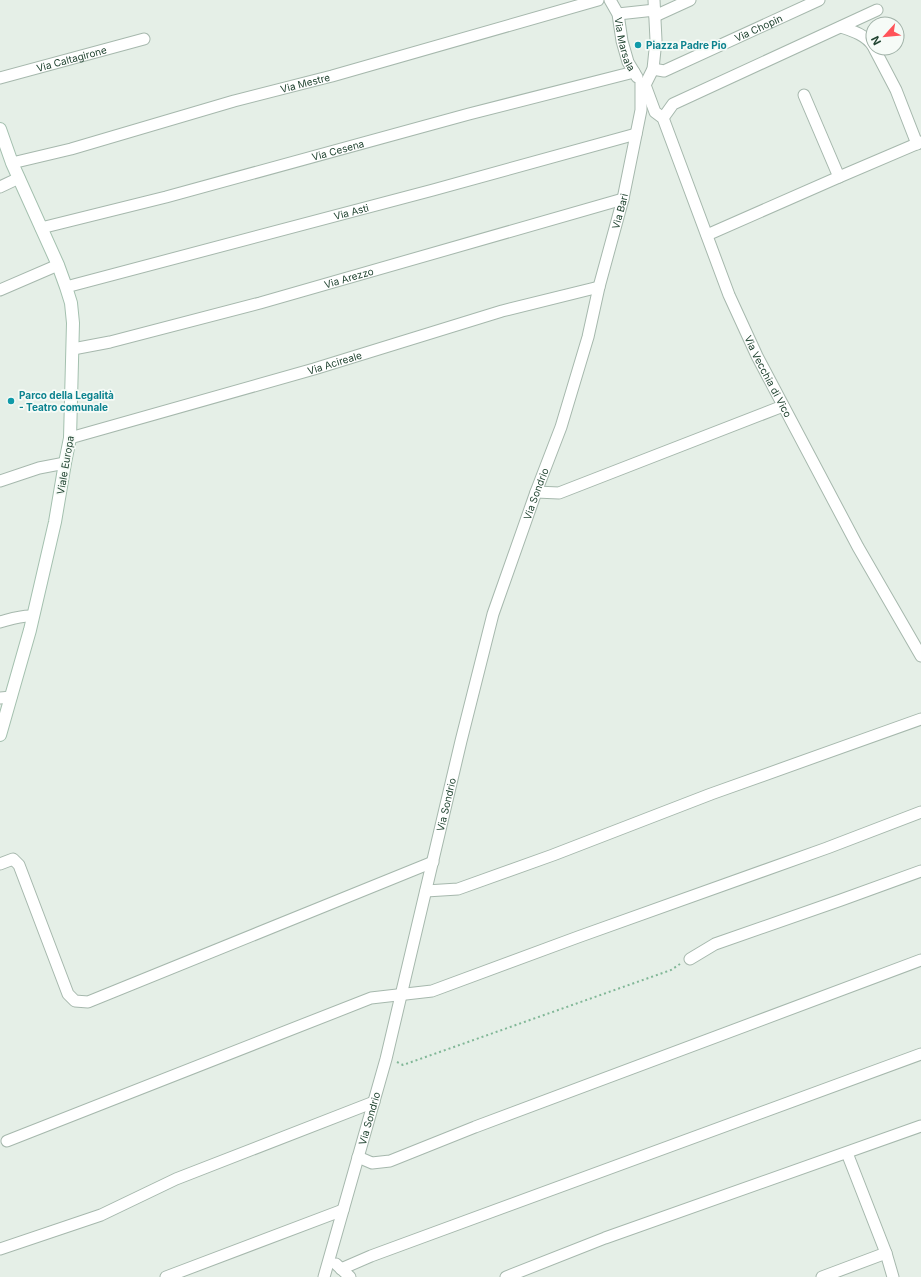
<svg xmlns="http://www.w3.org/2000/svg" width="921" height="1277" font-family="Inter,sans-serif">
	<rect width="100%" height="100%" fill="#e5efe7"/>
	<g fill="none" stroke-linecap="round" stroke-linejoin="round">
		<g stroke="#a6b8ad" stroke-width="13">
			<g id="street">
				<path id="s1" d="M610 0 618 14 622 41 628 62 637 77"/>
				<path d="M618 14 655 10"/>
				<path d="M655 16 690 0"/>
				<path d="M841 27C853 31 866 35 873 46"/>
				<path d="M874 48 896 90 917 144"/>
				<path id="s2" d="M653 69 664 71 819 0"/>
				<path id="s3" d="M0 78 144 39"/>
				<path id="s4" d="M645 85 655 112 663 118 729 295 757 356 858 547 921 656"/>
				<path d="M645 85 653 69 656 40 654 0"/>
				<path d="M804 95 839 177"/>
				<path d="M663 118 673 104 877 10"/>
				<path id="s5" d="M12 163 71 149 234 101 332 76 598 0"/>
				<path d="M0 187 19 178"/>
				<path id="s6" d="M41 228 166 197 469 114 634 72"/>
				<path d="M707 235 839 177 921 142"/>
				<path id="s7" d="M66 287 433 190 636 134"/>
				<path d="M0 290 58 265"/>
				<path id="s8" d="M73 349 110 342 260 303 623 199"/>
				<path id="s9" d="M70 438 314 369 502 311 599 287"/>
				<path d="M0 481 39 468 65 463"/>
				<path d="M536 492 559 493 783 406"/>
				<path d="M0 622C11 619 21 615 33 616"/>
				<path d="M0 698 11 697"/>
				<path d="M0 864 13 859 19 865 68 994 75 1001 88 1002 433 862"/>
				<path d="M426 891 458 889 553 855 711 794 921 719"/>
				<path d="M690 959 715 944 841 900 921 871"/>
				<path d="M7 1141 371 998 432 991 578 937 827 848 921 812"/>
				<path d="M847 1153 886 1253 893 1277"/>
				<path d="M358 1157 372 1163 390 1161 475 1127 921 960"/>
				<path d="M0 1249 101 1215 176 1179 374 1102"/>
				<path d="M336 1264 350 1277"/>
				<path d="M341 1269 371 1256 921 1054"/>
				<path d="M166 1277 343 1210"/>
				<path id="s10" d="M324 1277 386 1059 461 741 493 614 536 492 561 427 588 337 599 287 623 199 641 110V83"/>
				<path d="M506 1277 605 1238 921 1126"/>
				<path d="M822 1277 886 1253"/>
			</g>
		</g>
		<g stroke="#a4c0af" stroke-width="14">
			<path id="secondary" d="M0 129 12 163 58 265 66 287 71 303 73 323 70 438 65 463 55 522 30 630 0 735"/>
		</g>
		<path stroke="#81b797" stroke-width="2" stroke-dasharray="2 3" stroke-linecap="butt" d="M397 1062 403 1065 671 970 680 964"/>
		<use href="#street" stroke="#fff" stroke-width="11"/>
		<use href="#secondary" stroke="#fff" stroke-width="12"/>
	</g>
	<g fill="#0f9aa8" stroke="#f6fbf7" stroke-width="1.5">
		<circle cx="638" cy="45" r="4"/>
		<circle cx="11" cy="401" r="4"/>
	</g>
	<g text-anchor="middle" stroke-width="3.5" stroke-linejoin="round" paint-order="stroke">
		<g font-size="10" fill="#214431" stroke="#f6fbf7">
			<text dy="4" stroke="none"><textPath href="#s2" startOffset="115">Via Chopin</textPath></text>
			<text dy="4" stroke="none"><textPath href="#s1" startOffset="47">Via Marsala</textPath></text>
			<text dy="4" stroke="none"><textPath href="#s3" startOffset="74">Via Caltagirone</textPath></text>
			<text dy="4" stroke="none"><textPath href="#s5" startOffset="304">Via Mestre</textPath></text>
			<text dy="4" stroke="none"><textPath href="#s6" startOffset="307">Via Cesena</textPath></text>
			<text dy="4" stroke="none"><textPath href="#s10" startOffset="1107">Via Bari</textPath></text>
			<text dy="4" stroke="none"><textPath href="#s7" startOffset="295">Via Asti</textPath></text>
			<text dy="4" stroke="none"><textPath href="#s8" startOffset="285">Via Arezzo</textPath></text>
			<text dy="4" stroke="none"><textPath href="#s9" startOffset="275">Via Acireale</textPath></text>
			<text dy="4" stroke="none"><textPath href="#s4" startOffset="318">Via Vecchia di Vico</textPath></text>
			<text transform="translate(65 465) rotate(-80)" y="4">Viale Europa</text>
			<text dy="4" stroke="none"><textPath href="#s10" startOffset="812">Via Sondrio</textPath></text>
			<text dy="4" stroke="none"><textPath href="#s10" startOffset="488">Via Sondrio</textPath></text>
			<text dy="4" stroke="none"><textPath href="#s10" startOffset="165">Via Sondrio</textPath></text>
		</g>
		<g font-size="10" font-weight="bold" fill="#0d838f" stroke="#f6fbf7" text-anchor="start">
			<text x="646" y="49">Piazza Padre Pio</text>
			<text x="19" y="399">Parco della Legalità<tspan x="19" dy="12">- Teatro comunale</tspan></text>
		</g>
	</g>
	<g transform="translate(885 36) rotate(243)"><circle r="19" fill="#f6fbf7" stroke="#a1b2a8"/>
	<path d="M0-3L7 15L0 10L-7 15Z" fill="#ff5359"/>
	<text y="-6" font-size="11" font-weight="bold" text-anchor="middle" fill="#214431">N</text>
	</g>
</svg>
